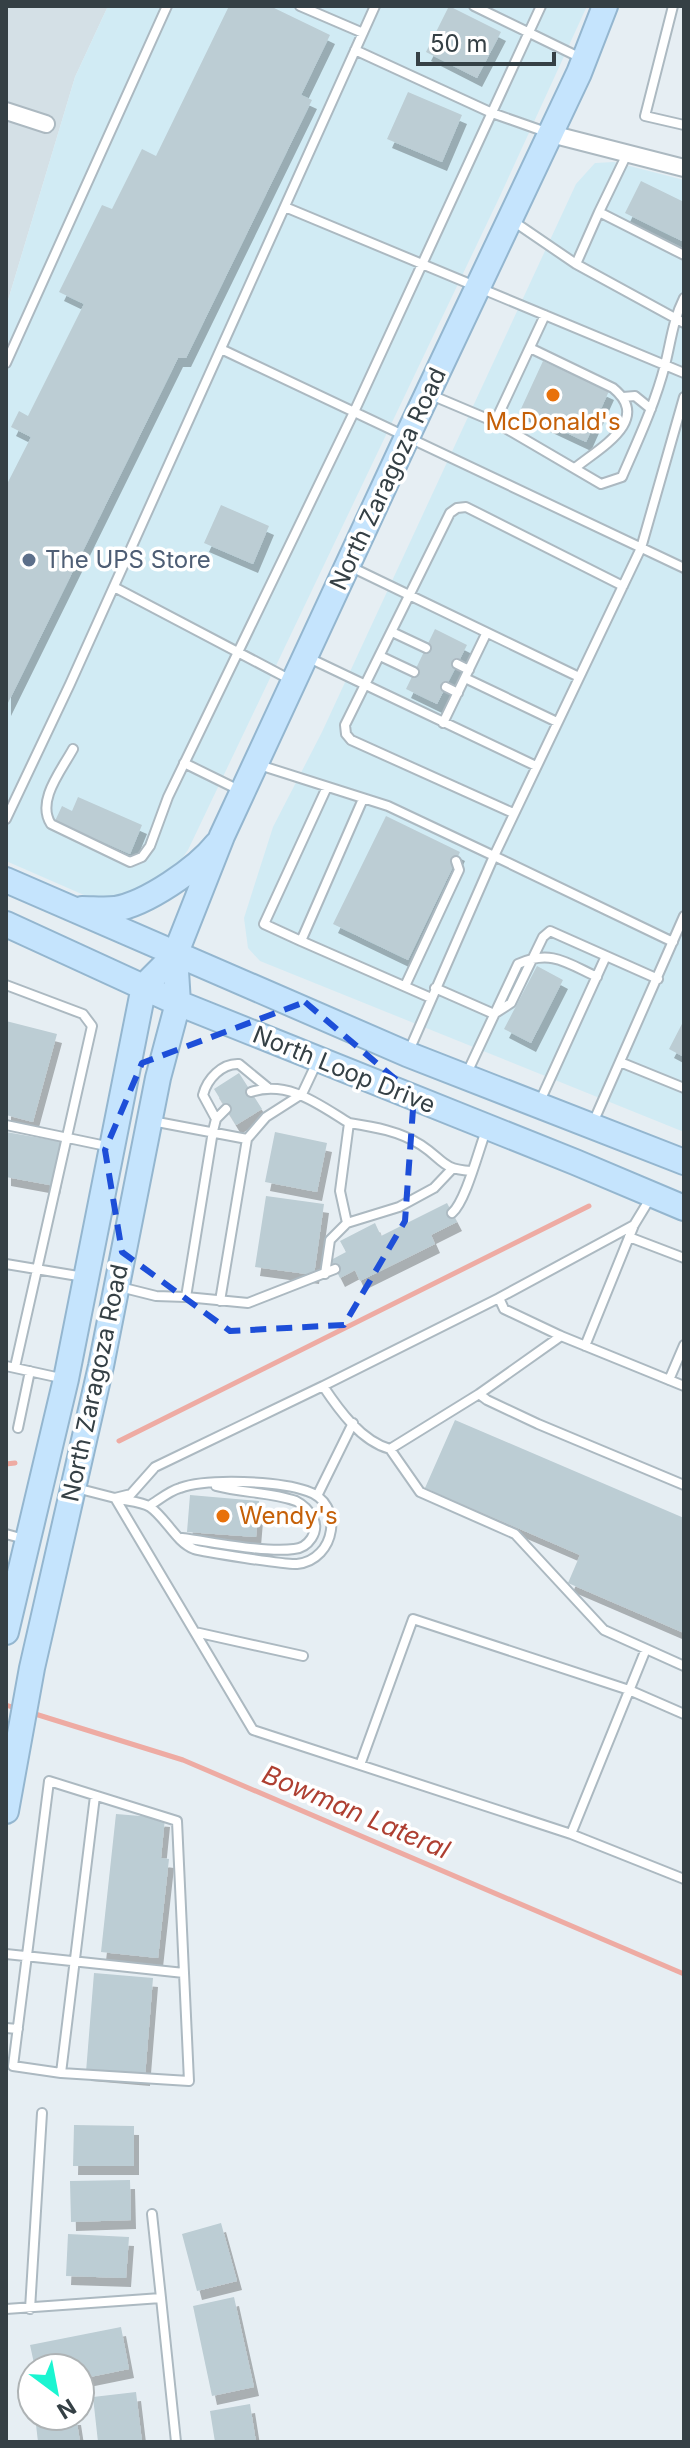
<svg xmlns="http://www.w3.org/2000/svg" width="690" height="2448" font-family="Inter,sans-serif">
	<defs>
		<filter id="shadow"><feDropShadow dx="5" dy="9" stdDeviation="0" flood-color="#0004"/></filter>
	</defs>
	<rect width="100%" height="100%" fill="#e6eef3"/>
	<path fill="#d4e0e6" d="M6 6H108L75 77 6 307Z"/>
	<path fill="#d1ebf4" d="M108 6H587L500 196 188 850 174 870 155 886 108 899 84 895 6 861V307L75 77Z
		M614 162 684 180V1132L260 961 248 948 244 918 273 827 322 732 576 184 595 163Z"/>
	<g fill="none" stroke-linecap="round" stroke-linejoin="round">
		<path stroke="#eeaba3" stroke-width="5" d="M119 1441 589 1206
			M6 1464 15 1463
			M6 1705 18 1709
			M32 1713 183 1760 684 1974"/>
	</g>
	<path fill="#bccdd4" filter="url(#shadow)" d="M229 6H270L330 35 301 95 312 100 186 358H178L6 707V486L31 437 11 427 19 411 28 416 84 304 59 292 102 205 112 209 142 149 156 156Z
		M449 6 501 32 477 78 426 52Z
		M408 92 462 115 442 162 387 139Z
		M641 181 684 202V242L625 213Z
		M543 361 609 391 586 442 520 411Z
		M221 505 269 526 253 564 204 543Z
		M435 629 467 645 437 704 406 689Z
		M78 797 142 825 130 854 55 821 62 806 72 811Z
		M386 816 460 852 408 960 333 924Z
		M537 966 563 980 531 1043 504 1029Z
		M684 1020V1057L669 1049Z
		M6 1021 57 1034 33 1122 6 1115Z
		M239 1073 262 1109 236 1125 214 1089Z
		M6 1132 63 1142 55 1186 6 1177Z
		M275 1132 327 1143 317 1192 265 1182Z
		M266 1196 324 1204 314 1275 255 1267Z
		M447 1203 457 1222 431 1235 435 1244 360 1281 355 1270 340 1278 331 1260 346 1252 340 1241 375 1223 381 1236Z
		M455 1420 684 1518V1633L568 1583 580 1555 425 1488Z
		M190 1495 259 1501 256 1537 187 1532Z
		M116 1814 165 1818 161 1858 169 1859 158 1958 101 1952Z
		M94 1973 153 1978 145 2077 86 2072Z
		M74 2125 134 2126V2166H73Z
		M130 2180 131 2220 71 2222 70 2181Z
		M221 2223 237 2281 197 2291 182 2234Z
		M68 2234 129 2237 126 2278 66 2276Z
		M234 2297 254 2387 212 2396 193 2306Z
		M121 2327 129 2369 80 2379V2368H35L30 2345Z
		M136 2392 142 2442H98L93 2397Z
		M250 2404 256 2442H215L210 2411Z
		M35 2416H76L80 2442H38Z"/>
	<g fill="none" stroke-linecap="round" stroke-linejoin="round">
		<g stroke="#acb9c1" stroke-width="12">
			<path id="lane" d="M300 6 363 33
				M474 6 581 58
				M673 6 645 116 684 125
				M355 50 492 113 546 132
				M285 207 684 373
				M599 212 627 154
				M513 221 576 264 684 323
				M576 264 599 212 684 255
				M530 348 613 388C652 420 601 447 575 468
				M221 349 684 568
				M6 363 167 6
				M431 395 495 422 545 315
				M623 397 635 396 651 409
				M495 422 601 484 622 477C638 440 655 404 665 365 671 341 673 320 684 298
				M349 566 579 677
				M114 587 289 679
				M392 632 426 648
				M380 656 414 672
				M309 658 536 766
				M457 664 469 670
				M465 678 557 722
				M446 687 458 693
				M443 723 486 634
				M73 749C61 771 36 801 51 824L130 862 142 857 150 846 168 797 354 412 541 6
				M184 763 241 791
				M256 764 388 806 494 856 408 1053
				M363 799 301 941 431 998
				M513 813 351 740 346 734 345 725 450 513 457 508 466 507 623 586
				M6 819 70 684 375 6
				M301 941 264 924 327 787
				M673 942 494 856 641 548 684 397
				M6 985 83 1014 92 1026 15 1367
				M405 986 459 870 456 861
				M435 988 494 1014
				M494 1014 511 1003 543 937 550 931 658 979
				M620 1062 684 1088
				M466 1075 518 964C551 949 567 963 597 977
				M251 1092C288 1080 318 1104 349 1123L340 1191 347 1223
				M540 1101 606 956
				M216 1119 203 1095C207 1079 222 1063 239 1064L267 1087
				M152 1121 247 1139 266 1117 302 1094 318 1060
				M349 1123C375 1127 399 1131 421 1145 444 1160 441 1169 471 1171
				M6 1125 111 1147
				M592 1125 684 916
				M452 1213C466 1201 479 1148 487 1128
				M634 1225 499 1298 504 1309 561 1336 684 1386
				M629 1237 684 1258
				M6 1264 84 1277
				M325 1274 330 1240 347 1223 399 1207 434 1188 452 1169
				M120 1287 156 1296 186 1297 213 1131 216 1119 226 1109
				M186 1297 248 1303 335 1269
				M220 1301 247 1139
				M561 1336 479 1394 487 1400 538 1424 684 1485
				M585 1346 634 1225 651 1197
				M6 1366 65 1379
				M669 1380 684 1345
				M479 1394 390 1449C361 1441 339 1410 323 1386L499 1298
				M18 1428 30 1371
				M390 1449 420 1492 515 1534 604 1630 684 1666
				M76 1488 115 1498 131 1494 155 1467 323 1386
				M318 1494 353 1423
				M115 1498 253 1730 571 1834 684 1879
				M115 1498C125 1501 141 1501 150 1507 166 1518 176 1542 194 1549 203 1552 287 1565 297 1564 336 1560 345 1503 307 1491 279 1481 208 1478 180 1488 169 1491 159 1500 149 1506
				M6 1534 24 1539
				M182 1538C213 1542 265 1553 294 1549 308 1548 320 1532 313 1518 309 1510 304 1505 296 1501 271 1492 242 1493 216 1486
				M195 1632 303 1656
				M360 1765 413 1619 629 1690 684 1714
				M571 1834 646 1649
				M6 1954C65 1960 125 1967 184 1973L177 1821 49 1781 13 2066 61 2073 95 1796
				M6 2028 18 2029
				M61 2073 189 2081 184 1973
				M152 2214 161 2298
				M6 2309 161 2298 176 2442
				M30 2309 42 2113"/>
		</g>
		<g stroke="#acb9c1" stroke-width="20">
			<path id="street" d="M6 111 46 124
				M551 134 684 168"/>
		</g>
		<g stroke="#94b6cf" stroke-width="28">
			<path id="secondary" d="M6 880 407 1054 684 1162
				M82 909C93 909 104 910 115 909 146 904 197 869 217 844
				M6 924 178 1003 575 1162 684 1208
				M6 1632 66 1379 144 986 175 955 222 836 407 437 579 73 605 6
				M6 1811 32 1668 101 1366 158 1078 178 1003 175 955"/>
		</g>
		<use href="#lane" stroke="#fff" stroke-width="8"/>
		<use href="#street" stroke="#fff" stroke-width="16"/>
		<use href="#secondary" stroke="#c5e4fd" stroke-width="24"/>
	</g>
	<path fill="none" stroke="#1d4ed8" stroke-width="6" stroke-dasharray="16 10" stroke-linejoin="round" d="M305 1002 414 1095 405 1221 344 1325 230 1331 122 1252 105 1150 142 1063Z"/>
	<g fill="#e8710a" stroke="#fff" stroke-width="3">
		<circle cx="553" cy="395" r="8"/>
		<circle cx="223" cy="1516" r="8"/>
	</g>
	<circle fill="#5c6f8a" stroke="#fff" stroke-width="3" cx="29" cy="560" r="8"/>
	<g text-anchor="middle" stroke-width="7" stroke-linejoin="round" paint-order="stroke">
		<g font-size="24" fill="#c56008" stroke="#fff">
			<text x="553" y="430">McDonald's</text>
			<text x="239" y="1524" text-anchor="start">Wendy's</text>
		</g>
		<g font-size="24" fill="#354045" stroke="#fff">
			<text transform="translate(388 479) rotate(-65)" y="8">North Zaragoza Road</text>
			<text transform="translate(344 1070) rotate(22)" y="8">North Loop Drive</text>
			<text transform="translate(95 1383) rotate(-78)" y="8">North Zaragoza Road</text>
		</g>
		<g font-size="24" fill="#4e5e75" stroke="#fff" text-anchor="start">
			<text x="45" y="568">The UPS Store</text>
		</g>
		<g font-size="26" font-style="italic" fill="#ae3f31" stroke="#fff">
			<text transform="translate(356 1812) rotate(23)" y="9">Bowman Lateral</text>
		</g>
	</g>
	<rect width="690" height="2448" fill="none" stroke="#354045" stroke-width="16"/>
	<g transform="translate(56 2392) rotate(148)"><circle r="38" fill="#ffffff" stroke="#aeb3b5" stroke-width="2"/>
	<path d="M0-6L14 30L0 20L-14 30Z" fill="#1bf5d1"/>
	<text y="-12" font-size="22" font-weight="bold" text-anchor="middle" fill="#354045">N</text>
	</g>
	<path d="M418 52v12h136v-12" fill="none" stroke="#354045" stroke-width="4"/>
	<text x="430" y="52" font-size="24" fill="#354045" stroke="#ffffff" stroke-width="6" paint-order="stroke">50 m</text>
</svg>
